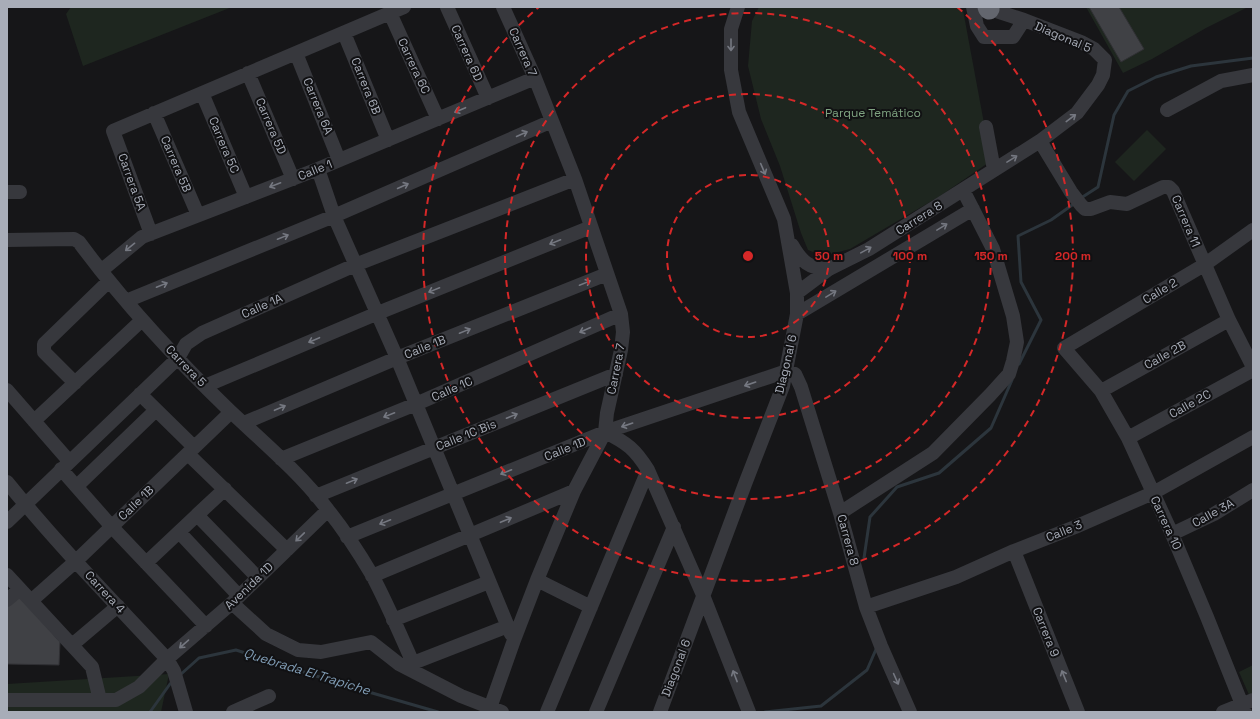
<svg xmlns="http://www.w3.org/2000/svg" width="1260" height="719" font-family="'Space Grotesk',sans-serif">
	<rect width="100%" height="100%" fill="#161618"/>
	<path fill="#1e261f" d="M71 7H232L83 66 66 14Z
		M759 7H954L963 10 991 161 940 196 850 249 823 256 808 250 801 233 780 166 761 119 748 66 752 21Z
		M1086 7H1248L1206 28 1152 59 1123 73Z
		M1147 130 1166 149 1134 181 1115 162Z
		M1253 665V696L1250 697 1239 672Z
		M169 674 161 712H7V684Z"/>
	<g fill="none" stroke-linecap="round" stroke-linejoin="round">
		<path stroke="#2c353c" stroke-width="3" d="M1081 198 1098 187 1114 115 1128 91 1156 77 1191 66 1253 58
			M1019 364 1041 320 1021 282 1018 236 1051 220 1075 203
			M864 558 870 517 897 487 939 473 991 428 1012 380
			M180 675 199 658 236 650 341 684 438 712
			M150 712 170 684 173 681
			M765 712 821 706 867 670 877 647"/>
	</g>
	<path fill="#404145" stroke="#303034" d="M1089 7H1119L1144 49 1121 62Z
		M20 596 60 642 59 665 7 664V606Z"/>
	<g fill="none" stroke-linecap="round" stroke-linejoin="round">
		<path stroke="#37383d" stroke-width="14" d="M447 7 488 98
			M973 7 977 26 984 37H1013L1024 20
			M390 13 438 119
			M344 33 388 140
			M296 53 339 160
			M248 73 293 179
			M202 93 246 197
			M1167 110 1221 81 1253 75
			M154 113 198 215
			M986 127 994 170
			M1040 141 1071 192 1081 205 1085 209H1091L1110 202 1127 204 1163 187H1169L1173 191 1229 320 1253 367
			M318 169 334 216 397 358 511 634
			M7 192H20
			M151 234 113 131 404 7
			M7 240 74 239 79 242C124 303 176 359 230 411 263 442 301 474 328 510 344 530 359 553 372 575 387 603 400 634 413 663L508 626
			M792 245C801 261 809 269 829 269
			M102 270 142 237 318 169 535 78
			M797 293 829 269 869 249 1040 141 1077 113 1098 85 1103 75 1105 60 1094 49 1081 42 1024 20 984 7
			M126 301 334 216 552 121
			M797 314 973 209
			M75 383 44 352V344L109 281
			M205 386 378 313 591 227
			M7 390 69 461
			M1101 391 1229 320
			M140 394 194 447
			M34 421 142 320
			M244 423 397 358 607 274
			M605 432C627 443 635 449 648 470L703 595 749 712
			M1128 438 1253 370
			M188 454 287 550
			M281 459 416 404 621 314
			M61 469 112 527 206 626
			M7 482C57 544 113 601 167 659L174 671 186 712
			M77 486 156 410
			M225 489 197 515 258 578
			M316 496 616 374
			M840 513 933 453 990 395 1009 374 1013 361 1017 342 1013 316 993 249 963 190
			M7 522 178 358 186 344 202 333 355 265 575 179
			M179 532 239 596
			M1172 534 1214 514 1253 490
			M347 537 605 432 787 371 795 374 801 387 840 513 866 607 881 646 910 712
			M1014 551 1078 712
			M146 563 197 515
			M7 575 92 667 100 700
			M372 576 470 535 574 491
			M537 580 591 607
			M7 600 20 589
			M31 601 76 561 231 412
			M232 603 266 634 298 650 321 652 371 642 399 664 461 696 502 712
			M866 607 956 577 1014 551 1075 527 1153 493 1253 437
			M393 620 489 582
			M72 645 118 606
			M7 700H116L139 687 167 659 232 603 328 510
			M490 708 514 640 537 580 574 491 605 432 607 413 621 350 623 332 621 314 575 179 535 78 503 7
			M233 712 269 696
			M547 712 648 470
			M596 712 674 527
			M660 712 745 484 783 386 797 314V293L784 219 739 112 731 70V29L738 7
			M1223 712 1253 700
			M1245 712 1207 617 1172 534 1128 438 1101 391 1064 348 1204 265 1253 230"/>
		<path stroke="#63666e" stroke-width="21" d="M988 7 989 9"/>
	</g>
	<defs><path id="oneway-shaft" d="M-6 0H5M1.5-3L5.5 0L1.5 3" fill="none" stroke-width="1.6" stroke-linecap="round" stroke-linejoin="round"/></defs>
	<g stroke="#757881">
		<use href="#oneway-shaft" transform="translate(731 45) rotate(90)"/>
		<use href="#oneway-shaft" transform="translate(460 110) rotate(157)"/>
		<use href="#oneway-shaft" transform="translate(1071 118) rotate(-37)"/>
		<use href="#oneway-shaft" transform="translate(522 134) rotate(-24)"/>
		<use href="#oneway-shaft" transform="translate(1012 159) rotate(-32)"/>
		<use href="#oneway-shaft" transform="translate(763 169) rotate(67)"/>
		<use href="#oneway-shaft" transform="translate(275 185) rotate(159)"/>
		<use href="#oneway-shaft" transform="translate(403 186) rotate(-24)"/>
		<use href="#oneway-shaft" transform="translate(942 227) rotate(-31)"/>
		<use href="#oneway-shaft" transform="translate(283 237) rotate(-22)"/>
		<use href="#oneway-shaft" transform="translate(555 242) rotate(158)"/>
		<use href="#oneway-shaft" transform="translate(130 247) rotate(141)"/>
		<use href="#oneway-shaft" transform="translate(866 250) rotate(-29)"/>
		<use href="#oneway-shaft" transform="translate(585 283) rotate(-22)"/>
		<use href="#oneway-shaft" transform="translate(162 285) rotate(-22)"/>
		<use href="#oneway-shaft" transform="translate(434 290) rotate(158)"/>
		<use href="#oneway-shaft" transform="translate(831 294) rotate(-31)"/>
		<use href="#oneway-shaft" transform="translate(585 330) rotate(156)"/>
		<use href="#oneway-shaft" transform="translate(465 331) rotate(-22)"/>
		<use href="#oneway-shaft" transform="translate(314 340) rotate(157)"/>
		<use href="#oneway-shaft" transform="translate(750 384) rotate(161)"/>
		<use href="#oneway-shaft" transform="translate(280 408) rotate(-23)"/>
		<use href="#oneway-shaft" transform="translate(389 415) rotate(158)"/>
		<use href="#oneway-shaft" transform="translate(512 416) rotate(-22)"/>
		<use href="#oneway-shaft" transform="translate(627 425) rotate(161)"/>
		<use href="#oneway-shaft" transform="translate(506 472) rotate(158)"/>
		<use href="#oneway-shaft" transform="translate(352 481) rotate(-22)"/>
		<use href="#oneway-shaft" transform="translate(506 520) rotate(-23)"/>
		<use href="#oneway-shaft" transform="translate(385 522) rotate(158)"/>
		<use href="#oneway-shaft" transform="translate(300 537) rotate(136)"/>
		<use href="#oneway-shaft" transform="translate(184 644) rotate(139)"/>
		<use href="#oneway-shaft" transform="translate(735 676) rotate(-111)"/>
		<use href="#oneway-shaft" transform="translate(1064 676) rotate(-112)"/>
		<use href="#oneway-shaft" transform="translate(896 679) rotate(66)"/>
	</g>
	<g fill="none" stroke="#d62828" stroke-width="2" stroke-dasharray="7 5">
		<circle cx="748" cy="256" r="81"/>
		<circle cx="748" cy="256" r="162"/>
		<circle cx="748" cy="256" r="243"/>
		<path d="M957 7A325 325 0 1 1 539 7"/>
	</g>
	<g text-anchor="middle" stroke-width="4" stroke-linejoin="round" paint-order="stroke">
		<g font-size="12" fill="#a8adb8" stroke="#111113">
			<text transform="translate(1063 37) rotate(23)" y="4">Diagonal 5</text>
			<text transform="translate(523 52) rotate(66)" y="4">Carrera 7</text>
			<text transform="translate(467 53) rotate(66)" y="4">Carrera 6D</text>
			<text transform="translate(414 66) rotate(65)" y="4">Carrera 6C</text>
			<text transform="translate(366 86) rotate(68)" y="4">Carrera 6B</text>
			<text transform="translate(318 106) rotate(68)" y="4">Carrera 6A</text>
			<text transform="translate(271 126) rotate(67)" y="4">Carrera 5D</text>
			<text transform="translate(224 145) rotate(67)" y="4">Carrera 5C</text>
			<text transform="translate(176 164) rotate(67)" y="4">Carrera 5B</text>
			<text transform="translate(315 170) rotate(-22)" y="4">Calle 1</text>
			<text transform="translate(132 182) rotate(70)" y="4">Carrera 5A</text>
			<text transform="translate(919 218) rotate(-32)" y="4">Carrera 8</text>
			<text transform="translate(1186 221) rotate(67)" y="4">Carrera 11</text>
			<text transform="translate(1160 291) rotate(-31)" y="4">Calle 2</text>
			<text transform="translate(262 306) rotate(-24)" y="4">Calle 1A</text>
			<text transform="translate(425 347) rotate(-22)" y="4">Calle 1B</text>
			<text transform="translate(1165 355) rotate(-29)" y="4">Calle 2B</text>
			<text transform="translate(786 364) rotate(-77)" y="4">Diagonal 6</text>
			<text transform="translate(186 366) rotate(46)" y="4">Carrera 5</text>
			<text transform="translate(616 369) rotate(-79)" y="4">Carrera 7</text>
			<text transform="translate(452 389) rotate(-24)" y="4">Calle 1C</text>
			<text transform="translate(1190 404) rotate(-29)" y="4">Calle 2C</text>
			<text transform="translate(466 435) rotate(-22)" y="4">Calle 1C Bis</text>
			<text transform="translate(565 449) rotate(-22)" y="4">Calle 1D</text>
			<text transform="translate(136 503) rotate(-44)" y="4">Calle 1B</text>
			<text transform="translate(1213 513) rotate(-29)" y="4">Calle 3A</text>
			<text transform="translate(1166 523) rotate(65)" y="4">Carrera 10</text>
			<text transform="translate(1064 531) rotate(-22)" y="4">Calle 3</text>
			<text transform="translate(848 540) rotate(75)" y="4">Carrera 8</text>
			<text transform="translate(249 586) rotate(-44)" y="4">Avenida 1D</text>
			<text transform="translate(105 592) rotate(47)" y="4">Carrera 4</text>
			<text transform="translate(1046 632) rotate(68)" y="4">Carrera 9</text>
			<text transform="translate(676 668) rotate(-69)" y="4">Diagonal 6</text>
		</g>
		<g font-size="12" fill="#7fa381" stroke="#111113">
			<text x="873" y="117">Parque Temático</text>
		</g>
		<g font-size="13" font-style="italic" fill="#7f9bb3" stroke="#111113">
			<text transform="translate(307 671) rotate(17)" y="5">Quebrada El Trapiche</text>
		</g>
	</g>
	<circle cx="748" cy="256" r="6" fill="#d62828" stroke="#111113" stroke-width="2"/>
	<g font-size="12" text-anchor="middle" font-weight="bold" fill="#d62828" stroke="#111113" stroke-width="4" stroke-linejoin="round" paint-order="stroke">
		<text x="829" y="260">50 m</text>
		<text x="910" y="260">100 m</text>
		<text x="991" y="260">150 m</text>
		<text x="1073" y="260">200 m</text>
	</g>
	<rect width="1260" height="719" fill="none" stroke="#a8adb8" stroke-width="16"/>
</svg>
